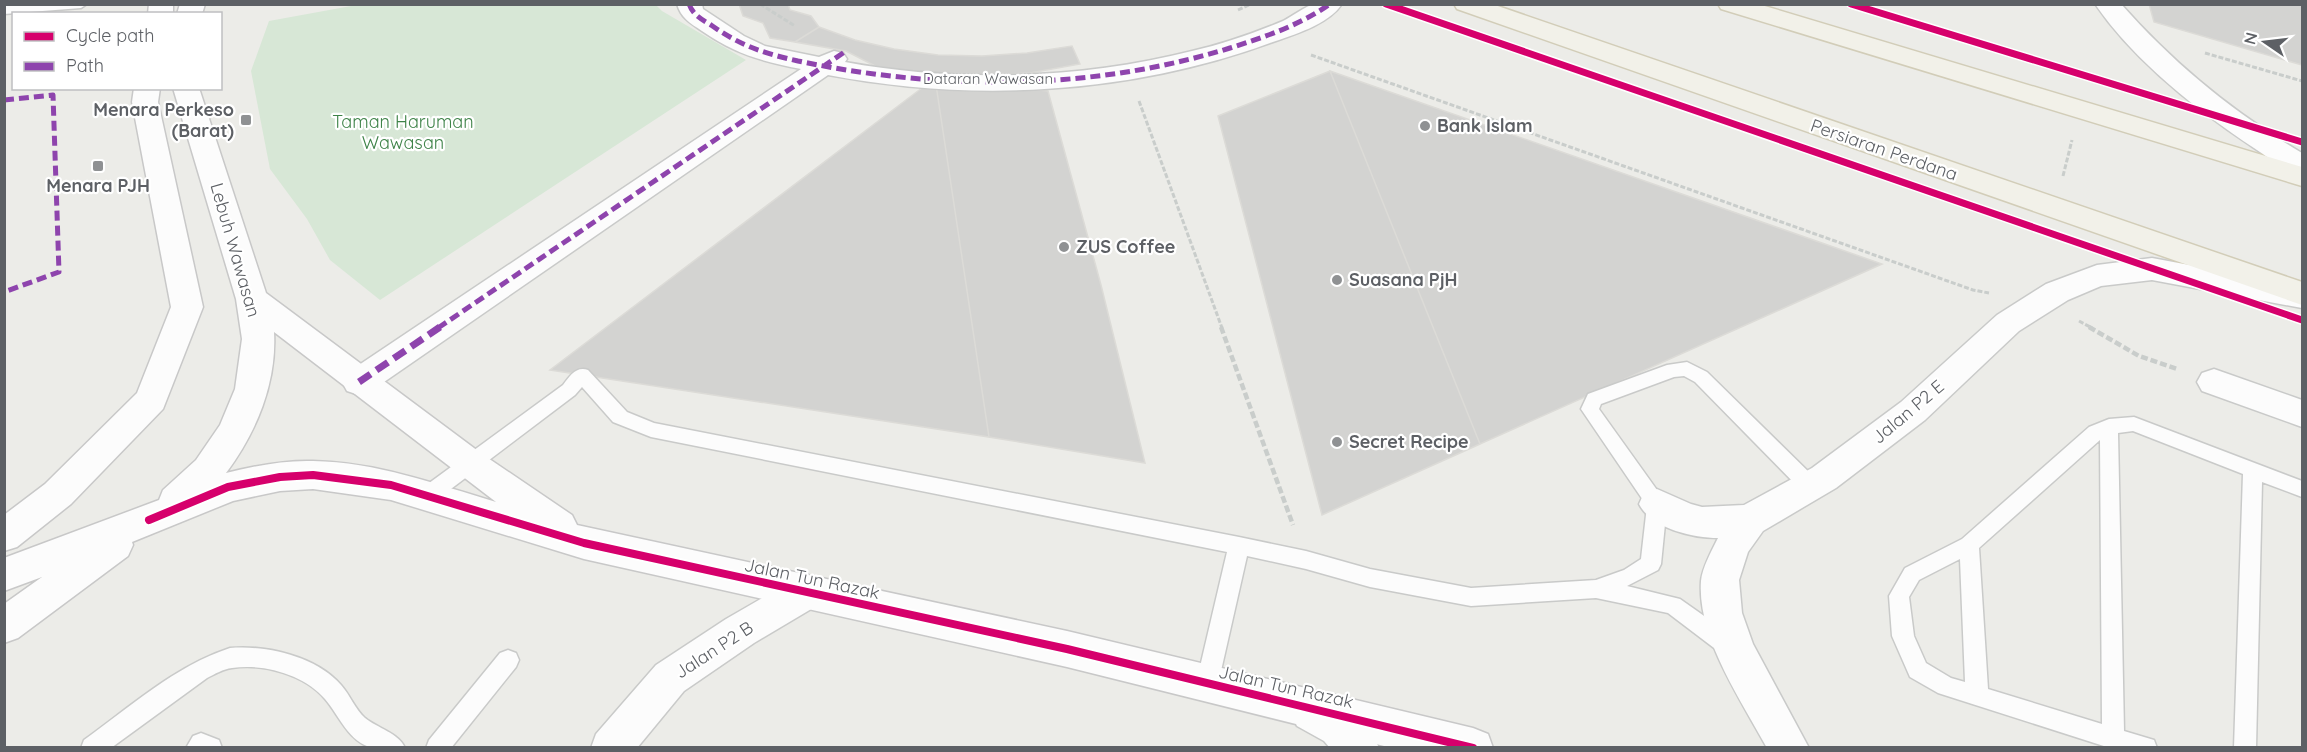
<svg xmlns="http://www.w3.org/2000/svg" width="2307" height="752" font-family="Quicksand,sans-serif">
	<rect width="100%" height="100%" fill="#ecece8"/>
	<path fill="#d7e7d6" d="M362 4 656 5 662 11 746 60 380 300 330 260 307 219 270 169 251 71 269 21Z"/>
	<path fill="#d3d3d1" stroke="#dcdbd7" stroke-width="1.5" d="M739 4H788L790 10 811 16 819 27 795 42 770 38 763 23 743 16Z
		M2149 4H2302V65L2154 22Z
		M819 27 855 40 894 49 938 55 982 56 1027 53 1072 46 1080 64 1030 73 978 76 928 75 879 68 846 51 795 42Z
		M1330 71 1480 444 1322 515 1218 116Z
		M1330 71 1882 264 1480 444Z
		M935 78 1048 91 1101 285 1145 463 989 437Z
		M935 78 989 437 550 370Z"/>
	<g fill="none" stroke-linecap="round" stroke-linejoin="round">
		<g stroke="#c9cac9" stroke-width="3">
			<path id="lane" d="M22 4H87L81 8 4 14V6Z
				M1687 362 1707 372 1817 480 1820 486 1817 492 1810 494 1803 492 1695 382 1684 376 1674 377 1601 404 1599 409 1604 416 1667 504 1661 564 1658 570 1627 586 1680 599 1734 637 1737 644 1734 651 1726 654 1718 651 1668 613 1596 598 1471 606 1370 587 1306 569 1247 556 1218 684 1215 691 1207 694 1199 691 1196 684 1227 552 651 437 613 422 582 387 575 395 435 501 428 503 421 501 418 495 421 489 563 385C570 376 576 366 588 370L627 412 654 423 1239 537 1306 551 1370 569 1471 588 1596 580 1624 570 1641 559 1647 506 1581 409 1588 394 1667 365Z
				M2134 417 2302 481V497L2262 482 2256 748H2234L2243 474 2133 431 2118 433 2124 731 2154 740 2157 748H2110L1938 693 1910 677 1892 636 1889 596 1905 568 1962 539 2089 427 2109 419ZM2100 440 2102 724 1988 689 1979 548ZM1960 559 1965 682 1951 678 1926 663 1914 636 1909 597 1919 580Z
				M230 648C266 645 316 656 341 685 350 695 355 709 365 718 377 728 399 733 405 748 395 748 383 749 373 748 349 743 339 715 325 699 305 675 263 663 232 668 223 669 215 674 207 678L111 748H81L84 740C130 707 175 666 230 648Z
				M508 650 516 653 519 660 516 667 451 748H426L429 740 500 653Z
				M201 733 219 740 222 748H186L193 736Z"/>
		</g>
		<g stroke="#c9cac9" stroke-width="3">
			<path id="street" d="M677 4H702L703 9 744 36 765 46 819 57 834 51 843 53 847 59 845 62C958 83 1081 79 1192 51 1223 44 1254 33 1283 21 1293 16 1305 6 1315 4 1323 3 1333 4 1342 4 1328 25 1293 35 1270 43 1130 94 975 103 828 75L371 391 359 395 347 391 342 382 347 373 801 69C761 61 735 54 702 31 690 23 681 18 677 4Z
				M2095 4H2121C2174 64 2234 113 2302 153V174C2285 171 2269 158 2254 148 2198 111 2134 61 2095 4Z
				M2152 258 2302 286V308L2152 280 2101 286 2068 300 2019 331 1925 420 1836 488 1763 531 1748 552 1739 580 1742 613 1753 644 1809 748H1767C1741 700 1697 637 1701 581 1702 568 1712 550 1718 538 1692 538 1651 528 1639 504L1644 493 1657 489 1691 504 1702 507 1744 505 1812 468 1901 402 1997 315 2046 284 2097 265Z
				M2214 369 2302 400V427L2202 391 2197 382 2202 373Z
				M805 576 818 581 824 593 818 605 754 643 684 691 637 748H591L596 734 656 665 726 619 792 581Z
				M1311 694C1339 705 1367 718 1379 748H1330L1324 741 1297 726 1291 713 1297 700Z"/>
		</g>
		<g stroke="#c8c8c8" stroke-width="3">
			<path id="secondary" d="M149 4H173V14H148Z
				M180 4H205L202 14H177Z
				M134 88H160L158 102 203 307 163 409 71 504 17 547 4 551V515L45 484 137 393 171 307 132 102Z
				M173 88H199L266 293 482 454 572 515 577 525 1067 631 1473 728 1488 734 1493 748H1392L1067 667 584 559 391 500 313 489 280 491 233 501 132 542 133 545 128 556 18 638 4 643V604L42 577 4 591V558L159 500 163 490 196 460 220 425 235 389 242 339 236 299ZM274 332 496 502C436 484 376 462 313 461 284 460 254 466 226 473 256 433 277 383 274 332Z"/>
		</g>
		<g stroke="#d2cdb8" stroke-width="3">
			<path id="primary" d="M1454 4H1492L2302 282V305L1457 9Z
				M1718 4H1758L2302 167V186L1721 9Z"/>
		</g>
		<path stroke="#c9cdcb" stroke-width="3" stroke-dasharray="5 2" stroke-linecap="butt" d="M760 4 795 26
			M1238 10 1251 4
			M2205 53 2302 81
			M1311 55 1973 290 1989 293
			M1139 101 1222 328
			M2063 176 2072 140
			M2079 321 2092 328"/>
		<path stroke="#c9cdcb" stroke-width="4.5" stroke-dasharray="7 3" stroke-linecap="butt" d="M1221 327 1293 525
			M2089 327 2139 356 2177 369"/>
		<use href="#lane" fill="#fcfcfc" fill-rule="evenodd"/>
		<use href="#street" fill="#fcfcfc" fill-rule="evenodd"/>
		<use href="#secondary" fill="#fcfcfc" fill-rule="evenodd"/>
		<use href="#primary" fill="#f2f1e9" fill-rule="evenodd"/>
		<path stroke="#8e44ad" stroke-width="5" stroke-dasharray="10 5" stroke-linecap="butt" d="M689 4C693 15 701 19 711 25 741 46 763 53 798 61 941 91 1091 91 1230 48 1265 37 1300 25 1330 4
			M4 100 53 95 59 272 4 292
			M438 328 846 51"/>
		<path stroke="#8e44ad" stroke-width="7" stroke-dasharray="14 7" stroke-linecap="butt" d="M359 382 440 327"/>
		<g stroke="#fff" stroke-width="10">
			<path id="cycleway-far1" d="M1386 4 2302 320
				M1851 4 2302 142"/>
		</g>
		<g stroke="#fff" stroke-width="12">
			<path id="cycleway" d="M149 520 228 487 280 477 313 475 391 485 584 543 1067 649 1473 748"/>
		</g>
		<use href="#cycleway-far1" stroke="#d6006c" stroke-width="7"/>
		<use href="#cycleway" stroke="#d6006c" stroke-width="8"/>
	</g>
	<g fill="#8f9193" stroke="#fff" stroke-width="2">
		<rect x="240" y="114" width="12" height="12" rx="3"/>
		<circle cx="1425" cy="126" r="6"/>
		<rect x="92" y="160" width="12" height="12" rx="3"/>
		<circle cx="1064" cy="247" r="6"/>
		<circle cx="1337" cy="280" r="6"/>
		<circle cx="1337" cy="442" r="6"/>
	</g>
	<g text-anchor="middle" stroke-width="4.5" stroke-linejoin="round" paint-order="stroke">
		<g font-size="15" fill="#5d6065" stroke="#fff">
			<text x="988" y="84">Dataran Wawasan</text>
		</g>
		<g font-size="18" font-weight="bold" fill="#5d6065" stroke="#fff" text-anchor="start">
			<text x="234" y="116" text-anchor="end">Menara Perkeso<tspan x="234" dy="21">(Barat)</tspan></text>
			<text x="1437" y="132">Bank Islam</text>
			<text x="98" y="192" text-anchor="middle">Menara PJH</text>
			<text x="1076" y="253">ZUS Coffee</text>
			<text x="1349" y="286">Suasana PjH</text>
			<text x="1349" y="448">Secret Recipe</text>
		</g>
		<g font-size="18" fill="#3e8348" stroke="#fff">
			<text x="403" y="128">Taman Haruman<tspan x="403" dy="21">Wawasan</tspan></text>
		</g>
		<g font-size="18" fill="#5d6065" stroke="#fff">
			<text transform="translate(1884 150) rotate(19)" y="6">Persiaran Perdana</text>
			<text transform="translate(235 250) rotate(74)" y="6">Lebuh Wawasan</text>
			<text transform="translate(1908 412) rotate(-40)" y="6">Jalan P2 E</text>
			<text transform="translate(812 579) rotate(12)" y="6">Jalan Tun Razak</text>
			<text transform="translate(714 650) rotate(-33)" y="6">Jalan P2 B</text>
			<text transform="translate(1286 687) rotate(13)" y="6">Jalan Tun Razak</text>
		</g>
	</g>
	<rect width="2307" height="752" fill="none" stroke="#5d6065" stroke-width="12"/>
	<rect x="12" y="12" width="210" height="78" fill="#ffffff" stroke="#bebfc1" stroke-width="1.5"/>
	<rect x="24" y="32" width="30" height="9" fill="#d6006c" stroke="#bebfc1" stroke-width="1.5"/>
	<text x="66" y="42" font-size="18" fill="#5d6065">Cycle path</text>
	<rect x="24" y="62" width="30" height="9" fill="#8e44ad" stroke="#bebfc1" stroke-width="1.5"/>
	<text x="66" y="72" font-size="18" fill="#5d6065">Path</text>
	<g transform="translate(2265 42) rotate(284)" stroke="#ffffff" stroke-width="4.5" paint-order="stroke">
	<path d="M0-4.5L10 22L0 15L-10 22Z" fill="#5d6065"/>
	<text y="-9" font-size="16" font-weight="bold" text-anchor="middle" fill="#5d6065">N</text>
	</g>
</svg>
